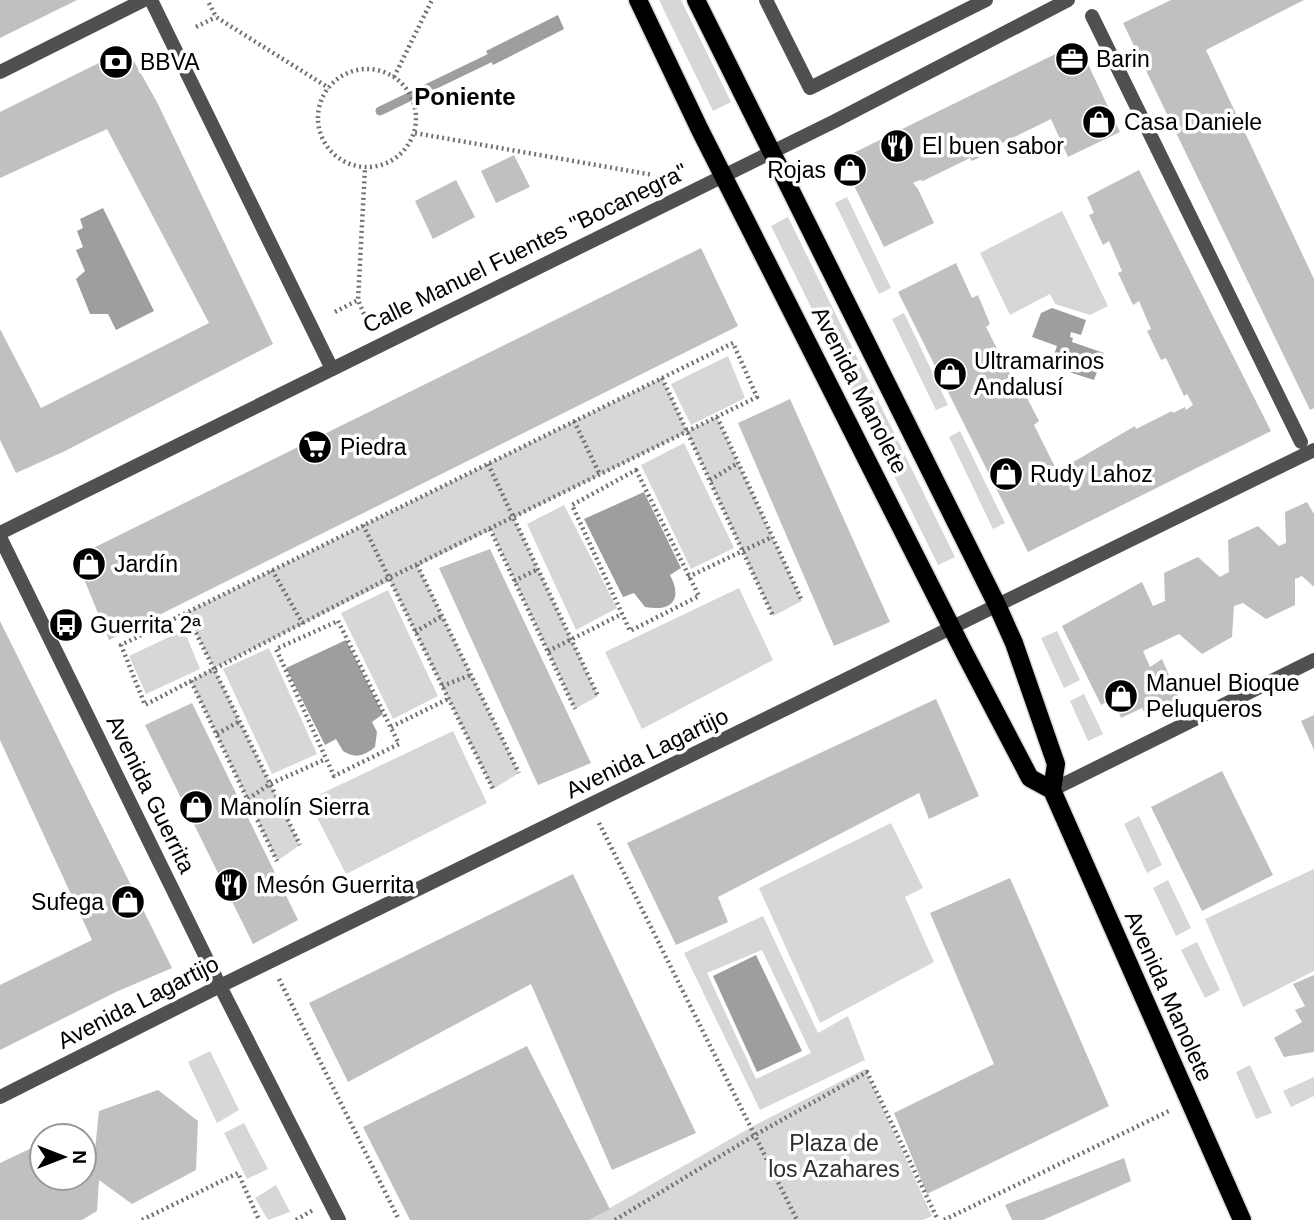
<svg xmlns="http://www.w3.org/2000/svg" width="1314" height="1220" font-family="Arial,sans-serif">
	<rect width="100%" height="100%" fill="#fff"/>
	<path fill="#d7d7d7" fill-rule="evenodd" d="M659 0H681L731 102 713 111Z
		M847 197 891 288 879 294 835 203Z
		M1062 211 1108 306 1090 315 1055 304 1050 294 1010 315 980 253Z
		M788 217 955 557 938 565 771 226Z
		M904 313 948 405 936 410 892 319Z
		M728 356 745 398 691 425 671 384Z
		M662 378 687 431 717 417 802 601 773 616 687 432 514 518 598 696 575 709 491 530 418 566 519 773 493 789 390 581 214 668 300 845 277 861 191 681 214 668 186 613Z
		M960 431 1005 523 993 529 949 437Z
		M684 443 734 548 691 569 641 465Z
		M564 505 617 608 576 630 527 524Z
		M739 588 773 660 642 729 605 652Z
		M388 590 438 696 393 719 341 613Z
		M184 630 200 669 146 694 129 656Z
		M1057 631 1080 680 1064 688 1041 638Z
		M269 648 317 754 272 774 223 669Z
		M1084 694 1103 734 1088 741 1070 701Z
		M453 731 487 803 346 874 308 800Z
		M1139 816 1162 865 1147 873 1124 824Z
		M891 823 923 888 905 897 934 962 820 1023 759 888Z
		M1314 869V971L1243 1007 1205 919Z
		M1168 880 1191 928 1176 936 1153 888Z
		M763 916 818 1033 848 1016 865 1060 760 1110 684 953ZM762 950 811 1053 756 1079 707 973Z
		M1197 942 1220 990 1205 998 1181 950Z
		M210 1051 239 1110 217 1123 188 1062Z
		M1250 1065 1272 1113 1256 1119 1236 1072Z
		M865 1069 932 1216 923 1220H589L755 1125Z
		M1314 1077V1096L1291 1107 1283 1091Z
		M244 1123 268 1169 247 1179 224 1133Z
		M276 1185 290 1212 268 1220 255 1198Z"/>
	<path fill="#9e9e9e" d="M558 15 564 29 493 65 486 51Z
		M103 208 154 311 116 330 108 314H90L76 279 85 271 76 250 83 247 77 231 83 228 80 219Z
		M1052 308 1086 320 1081 335 1071 332 1070 337 1073 338 1072 342 1104 353 1094 380 1050 366 1057 346 1032 337 1041 313Z
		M644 492 681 568 670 575C683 599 672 612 645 607L634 593 623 597 584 519Z
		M346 640 383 714 372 722 377 732 375 747C364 756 355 759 343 751L336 739 325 745 286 668Z
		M756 955 802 1051 757 1072 713 976Z"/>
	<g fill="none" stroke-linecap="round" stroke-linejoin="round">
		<path stroke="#9e9e9e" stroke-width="9" d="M380 111 490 58"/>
	</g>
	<path fill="#c0c0c0" d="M0 0H77L0 38Z
		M1171 0H1304L1206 50 1314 279V408L1310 410 1123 23Z
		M1078 43 1120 132 1068 157 1051 119 998 145 1000 148 972 161 970 158 923 181 920 180 913 183 918 189 934 223 884 247 841 159Z
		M127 49 157 102 273 344 63 452 16 473 0 440V329L41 408 209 323 107 129 0 178V112Z
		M514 155 530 187 496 203 481 171Z
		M1139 170 1271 431 1028 552 898 292 956 263 972 298 978 295 990 324 986 327 1020 394 1024 392 1039 421 1034 425 1056 469 1052 473 1053 477 1061 473 1063 468 1135 426 1136 429 1172 411 1173 413 1185 407 1186 410 1193 405 1187 394 1184 396 1166 358 1161 360 1147 331 1151 329 1139 301 1133 305 1118 273 1122 271 1109 241 1103 245 1089 215 1094 213 1087 197Z
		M456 180 475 217 433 239 415 201Z
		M701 248 738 326 109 640 75 557Z
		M790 399 890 622 834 646 738 423Z
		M1307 502 1314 514V587L1302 576 1295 579V605L1266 619 1243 603 1234 606 1232 637 1202 654 1179 634 1143 651 1150 667 1162 659 1180 700 1147 717 1142 708 1121 718 1113 698 1101 705 1062 626 1142 582 1153 606 1165 601 1164 573 1198 557 1220 577 1229 572 1228 540 1258 526 1279 546 1286 543 1285 512Z
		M490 549 591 763 538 785 439 568Z
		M0 621 172 968 116 992 0 1050V985L92 940 0 740Z
		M936 699 979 796 929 819 919 793 718 897 728 922 676 945 627 843Z
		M192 703 298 920 253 944 145 725Z
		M1314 715V750L1301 721Z
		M1222 771 1273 875 1202 911 1151 807Z
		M573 874 696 1133 612 1170 531 984 348 1082 309 1003Z
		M1010 878 1109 1106 927 1194 894 1113 994 1064 930 913Z
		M1314 975V1052L1284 1057 1274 1038 1302 1022 1295 1010 1305 1006 1293 984Z
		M527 1046 610 1209 589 1220H410L363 1127Z
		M158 1090 198 1121 196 1170 132 1204 99 1180 97 1211 82 1220H0V1163L42 1143V1178H84V1152L94 1159 99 1111Z
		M1124 1158 1131 1181 1043 1220H1012L1005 1205Z"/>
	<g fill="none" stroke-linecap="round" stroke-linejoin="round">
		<g stroke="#dbdbdb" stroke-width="21">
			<path id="primary" d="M638 0 700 130 964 652 1030 778 1052 790
				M696 0 997 605 1014 643 1056 764 1052 790 1242 1220"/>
		</g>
		<path stroke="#727272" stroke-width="4.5" stroke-dasharray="2 3.5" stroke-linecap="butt" d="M209 3 216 17 329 88
			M196 27 216 17
			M318 118a49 49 0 1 1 98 0a49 49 0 1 1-98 0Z
			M394 77 432 0
			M415 133 653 175
			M335 312 358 300
			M364 314 358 300 365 168
			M662 378 773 616
			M717 417 802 601
			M574 421 600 475
			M488 464 598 696
			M636 470 699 596 630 631 572 505Z
			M710 480 738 463
			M363 525 493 789
			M490 529 575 709
			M417 565 519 773
			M272 570 303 624
			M688 577 772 537
			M514 581 538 569
			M186 613 214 669 145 705 121 645 733 343 757 397 389 578 214 669 300 845
			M338 621 399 744 334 776 276 649Z
			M415 632 442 616
			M548 651 622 614
			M191 681 277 861
			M442 686 471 675
			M391 727 448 699
			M217 734 240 721
			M248 799 270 784 326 759
			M599 823 797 1220
			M279 979 399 1220
			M142 1220 238 1173 259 1220
			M296 1220 313 1210
			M615 1220 755 1135 867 1072 938 1220
			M944 1220 1169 1111"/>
		<path stroke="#505050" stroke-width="14" d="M766 0 810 88 986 0
			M1092 16 1301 442"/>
		<path stroke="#505050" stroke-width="14" d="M151 0 332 369
			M0 72 144 0
			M1052 790 1314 660"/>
		<path stroke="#505050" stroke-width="14" d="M0 533 835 121 1068 0
			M0 537 220 986 339 1220
			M0 1097 220 986 1314 450"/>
		<use href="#primary" stroke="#000" stroke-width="18"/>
	</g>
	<defs>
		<g id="office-disc" transform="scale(1.75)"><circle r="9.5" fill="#000" stroke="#fff"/><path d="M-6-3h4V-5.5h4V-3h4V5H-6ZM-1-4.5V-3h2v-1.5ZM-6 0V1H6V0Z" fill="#fff"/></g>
		<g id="bank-disc" transform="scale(1.75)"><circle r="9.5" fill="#000" stroke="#fff"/><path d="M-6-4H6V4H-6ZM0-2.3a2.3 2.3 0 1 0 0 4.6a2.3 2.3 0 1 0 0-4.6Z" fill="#fff"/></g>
		<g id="shop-disc" transform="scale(1.75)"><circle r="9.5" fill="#000" stroke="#fff"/><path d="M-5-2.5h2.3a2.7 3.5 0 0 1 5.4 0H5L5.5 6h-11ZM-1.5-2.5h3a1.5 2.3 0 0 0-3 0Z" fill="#fff"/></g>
		<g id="restaurant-disc" transform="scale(1.75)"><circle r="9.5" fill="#000" stroke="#fff"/><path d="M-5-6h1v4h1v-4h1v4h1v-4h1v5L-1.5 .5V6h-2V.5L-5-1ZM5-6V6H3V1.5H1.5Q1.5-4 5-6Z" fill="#fff"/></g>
		<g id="supermarket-disc" transform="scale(1.75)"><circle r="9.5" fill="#000" stroke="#fff"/><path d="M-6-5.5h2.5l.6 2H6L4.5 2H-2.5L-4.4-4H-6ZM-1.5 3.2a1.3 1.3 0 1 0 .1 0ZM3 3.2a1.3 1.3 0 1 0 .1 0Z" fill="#fff"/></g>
		<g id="bus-disc" transform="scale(1.75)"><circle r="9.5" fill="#000" stroke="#fff"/><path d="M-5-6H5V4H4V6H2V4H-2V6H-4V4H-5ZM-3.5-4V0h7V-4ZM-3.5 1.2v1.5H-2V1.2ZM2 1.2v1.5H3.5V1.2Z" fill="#fff"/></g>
	</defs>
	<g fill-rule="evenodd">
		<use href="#office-disc" x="1072" y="59"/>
		<use href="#bank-disc" x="116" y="62"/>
		<use href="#shop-disc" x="1099" y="122"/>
		<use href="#restaurant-disc" x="897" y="146"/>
		<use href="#shop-disc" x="850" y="170"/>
		<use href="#shop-disc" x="950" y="374"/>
		<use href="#supermarket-disc" x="315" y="447"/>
		<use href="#shop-disc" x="1006" y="474"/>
		<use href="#shop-disc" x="89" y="564"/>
		<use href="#bus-disc" x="66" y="625"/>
		<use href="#shop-disc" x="1121" y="696"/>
		<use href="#shop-disc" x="196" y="807"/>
		<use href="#restaurant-disc" x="231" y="885"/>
		<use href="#shop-disc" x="128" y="902"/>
	</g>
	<g text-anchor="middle" stroke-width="7" stroke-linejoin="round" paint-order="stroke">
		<g font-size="23" fill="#000" stroke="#fff" text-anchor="start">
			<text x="1096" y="67">Barin</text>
			<text x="140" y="70">BBVA</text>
			<text x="1124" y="130">Casa Daniele</text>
			<text x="922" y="154">El buen sabor</text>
			<text x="826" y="178" text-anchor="end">Rojas</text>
			<text x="974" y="369">Ultramarinos<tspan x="974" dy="26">Andalusí</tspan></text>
			<text x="340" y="455">Piedra</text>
			<text x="1030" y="482">Rudy Lahoz</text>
			<text x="114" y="572">Jardín</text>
			<text x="90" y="633">Guerrita 2ª</text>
			<text x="1146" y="691">Manuel Bioque<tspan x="1146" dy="26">Peluqueros</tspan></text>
			<text x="220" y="815">Manolín Sierra</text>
			<text x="256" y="893">Mesón Guerrita</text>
			<text x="104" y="910" text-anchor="end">Sufega</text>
		</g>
		<g font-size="23" fill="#000" stroke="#fff">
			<text transform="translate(525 248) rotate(-26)" y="8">Calle Manuel Fuentes "Bocanegra"</text>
			<text transform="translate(860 390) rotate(63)" y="8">Avenida Manolete</text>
			<text transform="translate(647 753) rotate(-26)" y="8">Avenida Lagartijo</text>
			<text transform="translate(151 794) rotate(64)" y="8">Avenida Guerrita</text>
			<text transform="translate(1169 996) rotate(66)" y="8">Avenida Manolete</text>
			<text transform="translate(138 1002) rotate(-27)" y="8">Avenida Lagartijo</text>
		</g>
		<g font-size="23" fill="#2e2e2e" stroke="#fff">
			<text x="834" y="1151">Plaza de<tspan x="834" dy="26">los Azahares</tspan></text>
		</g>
		<g font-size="24" font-weight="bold" fill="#000" stroke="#fff">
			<text x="465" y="105">Poniente</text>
		</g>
	</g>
	<g transform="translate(63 1157) rotate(90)"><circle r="33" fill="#ffffff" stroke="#999999" stroke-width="2"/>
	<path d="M0-5L12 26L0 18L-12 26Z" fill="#000000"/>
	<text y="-10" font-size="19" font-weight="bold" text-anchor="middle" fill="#000000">N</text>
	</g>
</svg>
